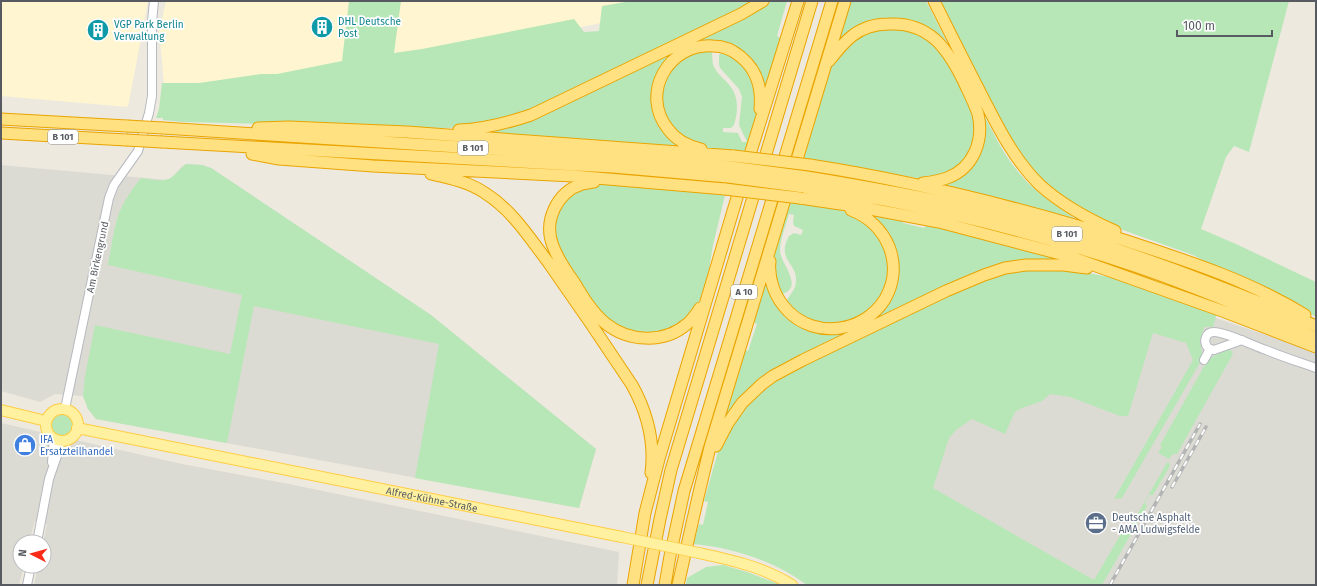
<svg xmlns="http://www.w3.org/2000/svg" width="1317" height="586" font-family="'Fira Sans',sans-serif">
	<rect width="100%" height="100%" fill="#ede9de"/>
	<path fill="#fff5d0" d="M1 1H148L128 107 1 96Z
		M166 1H711L457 52 165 97 161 50 159 32Z"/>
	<path fill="#dcdbd3" d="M186 164 202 165 211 168 431 315 596 449 579 508 96 419 88 409 83 396 55 394 40 402 1 391V165L167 180 173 177 180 168Z
		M1142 293 1316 352V585H832L951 402Z
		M1 423 182 464 289 484 619 552 617 585H34L38 566H44V542H43L47 524 35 521 29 542H20V566H24L19 585H1Z"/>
	<path fill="#b7e7b7" d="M349 1H401L394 53 422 49 574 19 584 32 599 31 602 6 631 1H755L534 110 468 127 447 128 183 122 163 120V118H156L159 109 162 83H199L261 74H277L342 61Z
		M770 1H787L777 36 782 39 765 95 737 50 686 47 654 94 681 145V148L475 135 512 126 759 9Z
		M847 1H926C942 32 957 62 973 93 989 124 1003 158 1028 183 1043 197 1060 209 1077 220L1076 221 939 186 951 180 982 134 949 52 892 19 837 44Z
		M936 1H1289L1249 152 1234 146 1226 157 1201 229 1236 244 1316 282V317L1265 287 1208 263 1193 255 1106 224 1068 204 1020 159Z
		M887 27C906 30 916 31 932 43 942 51 951 67 956 78 964 93 972 107 975 124 978 142 967 161 952 171 946 176 925 179 917 178L801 158 831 66 854 38Z
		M710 49C714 54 711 61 714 67 718 75 725 79 730 86 739 97 738 112 734 125L731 128H723V132L738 133 742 142H747L739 125 742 97 739 89 720 68 719 64V55L722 52 733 55 753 76 757 111 747 151 714 149 702 147 674 134 661 112V83L683 56Z
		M186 164 202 165 211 168 431 315 596 449 579 508 415 478 439 344 254 306 227 443 96 419 88 409 83 396 85 376 95 325 230 354 242 295 108 265C111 249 113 232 118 216 123 202 132 189 141 178 150 179 165 183 172 177 177 173 181 168 186 164Z
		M605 184 725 195 713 245 708 275 700 299 691 315 673 329 653 335 621 330 597 310 560 253 554 240 557 211 568 196 585 187Z
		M788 202 836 209 858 216 879 236 889 260 888 278 879 301 864 315 835 325 805 320 786 303C789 293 796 292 796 280 797 263 776 260 789 236L794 233 801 235 803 230 794 226 793 222 794 215 789 214C786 225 780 239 780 251 780 263 805 287 782 294L775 286 773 256Z
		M870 213 904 219 903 223 924 228 928 224 1062 259H1032L1009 263 767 374C750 386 733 402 723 421L743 350 748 351 757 324 750 321 766 272 799 324 862 325 896 274 870 215Z
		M1068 269 1109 277 1217 313 1213 327H1204L1200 341 1202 353V359L1122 498 1114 499 1193 360 1186 343 1153 333 1128 416H1120L1070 397 1050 394 1042 401 1022 408 1015 412 1005 434 972 419 956 430 949 438 933 488 1094 580 1125 527 1129 529 1168 461 1170 466 1153 495H1149L1145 503 1147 506 1102 585H807C781 566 753 555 721 548 712 546 703 545 693 544L699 524 703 525 708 502 704 501 719 448 730 426 757 393 778 378 838 348 974 284 999 275 1024 270Z
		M1228 349 1231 350 1233 354 1177 454H1173L1169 459 1158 453 1162 447 1160 445 1207 361 1210 358Z
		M49 425a12 12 0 1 1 24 0a12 12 0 1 1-24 0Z
		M723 565 747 572 781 585H686L687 578 706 567Z"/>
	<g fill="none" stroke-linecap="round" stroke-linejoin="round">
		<g stroke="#b6b9bf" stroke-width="10">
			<path id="minor" d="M1242 340 1214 350 1208 348C1203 342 1205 332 1214 332 1226 332 1254 346 1266 350 1283 357 1299 362 1316 368
				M1204 360 1210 349
				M65 409 109 198 114 185 138 151 149 113 152 96V22L154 1
				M52 462 54 438
				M37 542 49 479 59 450 60 440
				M27 585 31 566"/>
		</g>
		<g stroke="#ffcd44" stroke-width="12">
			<g id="major">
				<circle cx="62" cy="425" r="16"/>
				<path d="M1 410 46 421"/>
				<path id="s1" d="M77 428 622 537"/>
				<path d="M699 553C731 560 764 567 792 585"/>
			</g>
		</g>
		<g stroke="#eaa400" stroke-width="13">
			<path id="highway" d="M934 1C949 31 964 61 979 90 996 123 1013 159 1040 185 1062 205 1088 219 1115 231
				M829 61C836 52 843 43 852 36 862 28 876 24 889 24 929 22 947 48 963 80 968 91 974 102 978 114 984 140 974 168 947 178 939 181 931 182 923 183
				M1 119 127 126
				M163 128 613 157 731 167
				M258 128 289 127 407 132 734 156
				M459 130C484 129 507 123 531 115L741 14 763 1
				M1 133 126 140
				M162 142 613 167 728 177
				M701 149C688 146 676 140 668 129 640 94 668 43 713 46 723 46 733 50 741 57 757 70 762 88 760 109
				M252 154 279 159 373 166 573 176 725 189
				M810 165C919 182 1022 208 1127 241 1188 261 1250 281 1305 315
				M431 174C449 178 469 182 485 193 512 210 529 237 548 262 577 303 605 344 632 385 647 412 655 442 651 473
				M807 177C898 192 989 209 1078 237 1159 262 1238 293 1316 326
				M594 182C590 183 586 183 582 184 557 192 543 221 553 246 558 259 566 271 574 282 583 297 592 312 605 323 628 342 664 344 687 324 692 320 696 314 700 308
				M804 187C832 192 862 196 890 201 953 213 1015 229 1075 247 1158 271 1237 304 1316 338
				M800 198 854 206 939 222 1068 256 1225 312 1316 347
				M770 261C768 279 775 298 788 311 815 339 864 333 885 299 905 264 887 224 851 210
				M716 446 728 423 742 403 762 384 773 376 803 360 946 291 984 275 1005 268 1026 265H1063L1087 268
				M633 585 645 513 659 459 747 164 798 1
				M647 585 660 519 671 470 812 1
				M665 585 670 556 684 491 832 1
				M678 585 698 497 710 447 845 1"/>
		</g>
		<use href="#minor" stroke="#fff" stroke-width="8"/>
		<use href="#major" stroke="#fff1a0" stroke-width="10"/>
		<use href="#highway" stroke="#ffe182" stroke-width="11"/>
		<g stroke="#b3b4b4" stroke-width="3.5">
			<path id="rail" d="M1172 487 1206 427
				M1110 585 1200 424"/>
		</g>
		<use href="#rail" stroke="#fff" stroke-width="2" stroke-dasharray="6" stroke-linecap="butt"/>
		<g stroke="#ffcd44" stroke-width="12" stroke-linecap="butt">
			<path id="major-bridge" d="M622 537 699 553"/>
		</g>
		<g stroke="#eaa400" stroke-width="13" stroke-linecap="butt">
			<path id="highway-bridge" d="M127 126 163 128
				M126 140 162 142
				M734 156 810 165
				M731 167 807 177
				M728 177 804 187
				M725 189 800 198"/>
		</g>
		<use href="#major-bridge" stroke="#fff1a0" stroke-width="10"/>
		<use href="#highway-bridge" stroke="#ffe182" stroke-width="11"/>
	</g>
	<defs>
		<g id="building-disc" transform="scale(1.15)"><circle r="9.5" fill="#0f9aa8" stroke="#fff"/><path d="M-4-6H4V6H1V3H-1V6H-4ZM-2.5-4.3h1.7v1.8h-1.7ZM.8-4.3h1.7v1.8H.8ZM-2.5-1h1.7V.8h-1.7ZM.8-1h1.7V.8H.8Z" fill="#fff"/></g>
		<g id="shop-disc" transform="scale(1.15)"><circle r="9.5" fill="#3f7fe0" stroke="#fff"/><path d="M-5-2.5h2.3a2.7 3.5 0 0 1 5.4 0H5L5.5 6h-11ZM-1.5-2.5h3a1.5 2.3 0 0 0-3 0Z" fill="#fff"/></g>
		<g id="office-disc" transform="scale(1.15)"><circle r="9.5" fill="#5c6f8a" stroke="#fff"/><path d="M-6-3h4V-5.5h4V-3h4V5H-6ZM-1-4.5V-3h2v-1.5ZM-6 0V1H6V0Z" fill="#fff"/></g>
	</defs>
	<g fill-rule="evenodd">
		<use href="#building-disc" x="322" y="27"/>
		<use href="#building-disc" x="98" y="30"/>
		<use href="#shop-disc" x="25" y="445"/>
		<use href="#office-disc" x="1096" y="523"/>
	</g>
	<g text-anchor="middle" stroke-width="3.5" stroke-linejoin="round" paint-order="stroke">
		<g fill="#fff" stroke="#898c90" stroke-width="1">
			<rect x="48" y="130" width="30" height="14" rx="3"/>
			<rect x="458" y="141" width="30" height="14" rx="3"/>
			<rect x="1052" y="227" width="30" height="14" rx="3"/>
			<rect x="731" y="285" width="26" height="14" rx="3"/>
		</g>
		<g font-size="9" font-weight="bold" fill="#575b61">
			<text x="63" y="140">B 101</text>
			<text x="473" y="151">B 101</text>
			<text x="1067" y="237">B 101</text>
			<text x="744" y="295">A 10</text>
		</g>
		<g font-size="10" fill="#0d838f" stroke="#fff" text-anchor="start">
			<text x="338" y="25">DHL Deutsche<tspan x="338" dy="12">Post</tspan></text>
			<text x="114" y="28">VGP Park Berlin<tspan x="114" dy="12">Verwaltung</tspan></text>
		</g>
		<g font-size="10" fill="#575b61" stroke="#fff">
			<text transform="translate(97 257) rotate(-78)" y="4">Am Birkengrund</text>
			<text dy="4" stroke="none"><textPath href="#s1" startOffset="362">Alfred-Kühne-Straße</textPath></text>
		</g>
		<g font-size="10" fill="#366cbe" stroke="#fff" text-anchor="start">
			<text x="40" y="443">IFA<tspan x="40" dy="12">Ersatzteilhandel</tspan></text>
		</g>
		<g font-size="10" fill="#4e5e75" stroke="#fff" text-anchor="start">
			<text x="1112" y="521">Deutsche Asphalt<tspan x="1112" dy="12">- AMA Ludwigsfelde</tspan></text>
		</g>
	</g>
	<rect width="1317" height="586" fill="none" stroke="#575b61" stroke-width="4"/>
	<g transform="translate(32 554) rotate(276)"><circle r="19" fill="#ffffff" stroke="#bcbdc0"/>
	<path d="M0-3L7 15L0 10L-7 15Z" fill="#fa2b17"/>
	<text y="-6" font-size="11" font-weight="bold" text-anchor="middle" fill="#575b61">N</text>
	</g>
	<path d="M1177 30v6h95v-6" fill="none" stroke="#575b61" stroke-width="2"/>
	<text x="1183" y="30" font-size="12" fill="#575b61" stroke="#ffffff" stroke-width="3" paint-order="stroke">100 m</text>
</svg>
